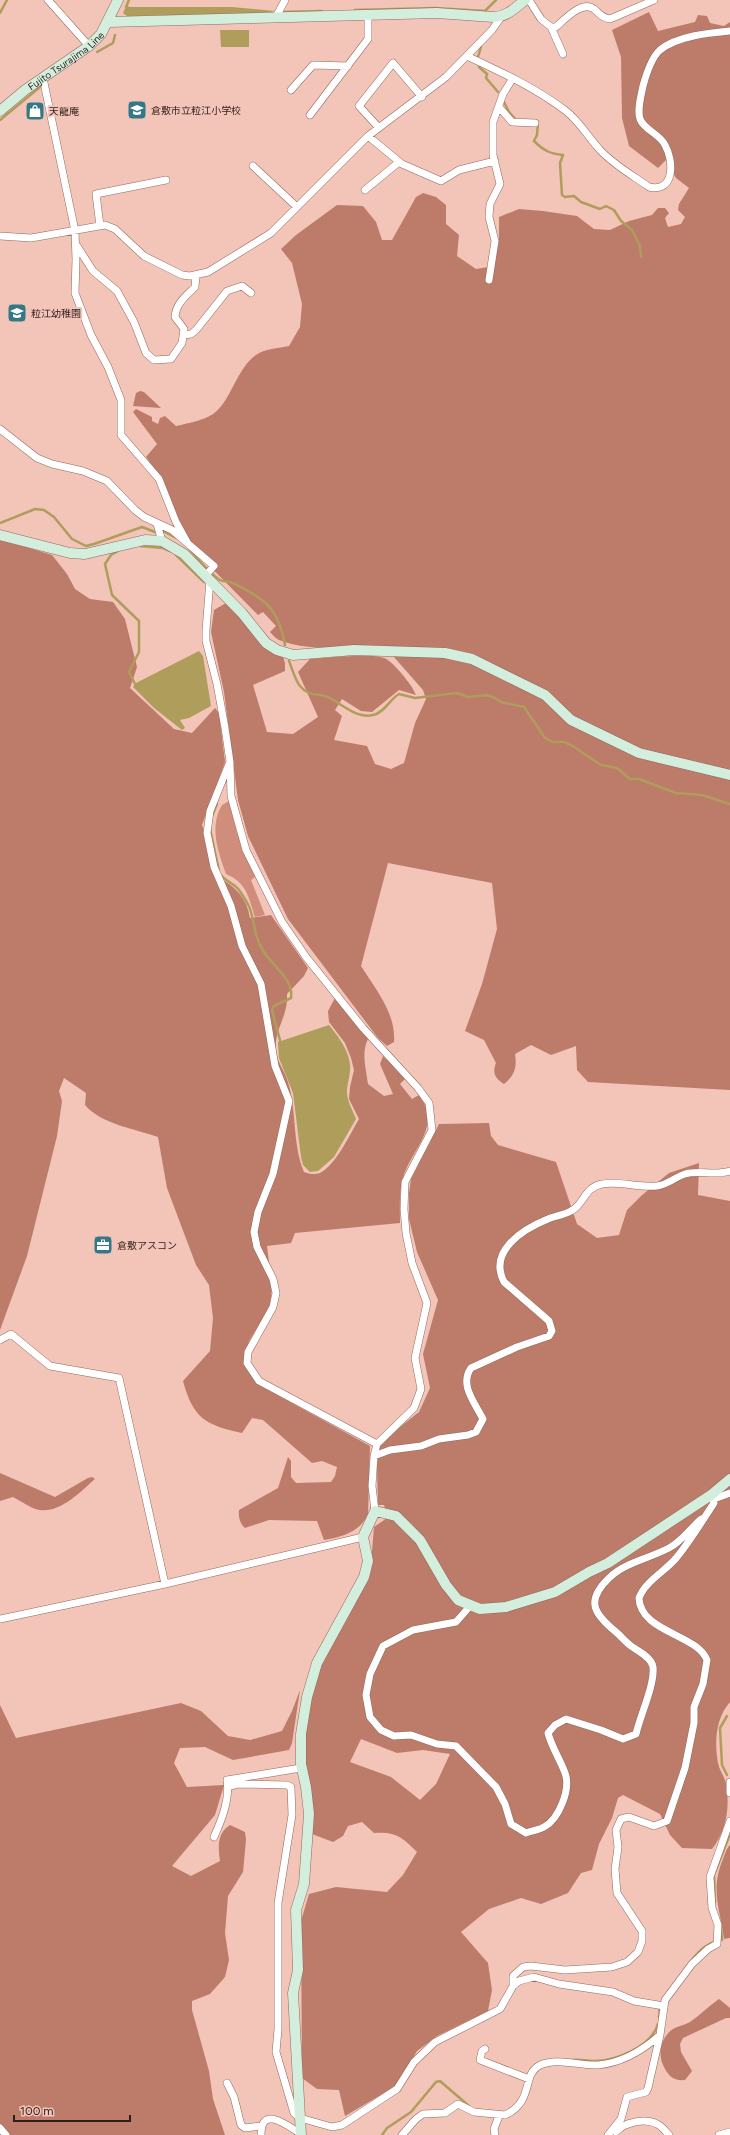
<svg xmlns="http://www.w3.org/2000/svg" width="730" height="2135" font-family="Figtree,'Noto Sans JP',sans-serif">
	<rect width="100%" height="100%" fill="#f3c4b8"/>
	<path fill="#d18d7c" d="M229 801 237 833 255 877 251 880 265 915 255 917C248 896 247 883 226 874 218 852 209 827 222 805Z"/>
	<path fill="#bd7b6a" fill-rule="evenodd" d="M649 12 658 31 695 22 698 15 707 16 710 23 724 26 730 22V1090L588 1082 577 1070 576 1046 551 1055 531 1045 515 1054C517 1067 515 1075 504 1084 495 1078 492 1073 496 1063L484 1040 465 1031 482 984 497 929 492 883 388 863 361 966C376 990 396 1013 394 1042L387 1046 378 1038 288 919 248 836 238 800 224 692 211 632 214 610 226 603 283 657 285 663V671L253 685 267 732 293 734 318 717 298 672 310 659C328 658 369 653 384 658 393 661 413 686 416 695L399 690 372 712 361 711 342 699 335 710 342 716 334 740 367 746 375 764 391 769 404 763 415 723 426 699 423 690 386 648C355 647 308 652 279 640 275 638 272 634 270 632L276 626 263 612 258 615 172 528 176 516 164 482 146 457 157 444 133 412 136 409 152 417V421L158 424 160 418 165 416 176 426C189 423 202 421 213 414 231 402 236 369 256 355 264 349 279 348 289 346L300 327 302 304 292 263 281 249 296 235 337 205 363 206 376 222 382 240H392L416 197 423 193 436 197 446 205V224L459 235 457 256 476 269 494 266 499 241V217L519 209 543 211 577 216 594 229 610 230 629 221 652 215 658 208H665L669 213 665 218 668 227 681 224 685 217 678 210 679 204 689 188 676 178 666 160 658 168 629 146 622 118 621 57 612 30Z
		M140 391 144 392 161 408 133 406 136 393Z
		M0 539 52 555 67 574 75 589 90 599 113 602 125 619 137 667 130 688 174 729 192 733 215 708 219 713 225 762 202 825 219 878C236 886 247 899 250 918L271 915 308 968 304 976 287 994C288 1014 279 1022 276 1041 274 1060 283 1066 288 1082 297 1111 292 1143 304 1172 309 1174 315 1175 320 1173 336 1165 350 1134 359 1119L349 1099 350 1087 354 1070 351 1058 345 1043 329 1022 328 1011 335 998 368 1039C361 1053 366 1069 368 1084L384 1096 393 1094 380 1064 383 1056 405 1079 400 1084 412 1099 419 1095C444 1129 408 1151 402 1182 399 1195 400 1210 400 1223L295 1233 291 1243 267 1246 272 1287 270 1306 249 1341 244 1362 252 1377 261 1386 370 1446 368 1514C360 1532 342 1537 324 1540L317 1521 269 1520 245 1528C240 1524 238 1516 239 1510L278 1488 288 1457 291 1461V1477L296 1483 331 1482 335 1476 337 1467 322 1461 312 1463 263 1420 252 1418 242 1433C205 1425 193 1418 183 1381L210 1351 213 1318 209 1285 196 1265 167 1188 158 1137C135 1129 101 1124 85 1105L86 1093 64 1078 59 1091 62 1101 57 1136 27 1256 0 1330Z
		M489 1123 491 1136 498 1145 556 1162 577 1224 597 1238 619 1235 627 1210 641 1196 669 1173 699 1163 698 1195 730 1201V1702C716 1718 714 1741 718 1763 719 1769 724 1776 726 1783 730 1806 727 1830 712 1849L682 1848 670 1835 660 1814 623 1795 618 1798 612 1818 599 1844 592 1870 581 1873 568 1893 541 1904 521 1898 489 1909 461 1932 488 1963 492 1990 488 2011 437 2036 417 2051 396 2086 345 2116 339 2090 317 2089 302 2078 301 1921 309 1894 336 1887 387 1892 403 1875 417 1852C402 1837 396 1831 374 1833L362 1822 348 1826 343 1836 333 1842 312 1834 304 1766 306 1730 311 1698 319 1667 342 1622 370 1575 374 1527 387 1518 384 1505H378L377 1465 380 1446 391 1434 419 1412 430 1388 423 1354 438 1300 417 1252 409 1219V1193L411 1179 439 1124ZM361 1739 397 1753 423 1750 450 1754 436 1784 420 1800 391 1777 350 1762Z
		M0 1473 55 1497 88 1478 92 1477 95 1479C80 1492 61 1513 39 1510 30 1508 21 1501 13 1497L0 1501Z
		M300 1690 292 1743 289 1750 233 1760 205 1747 180 1748 174 1763 187 1787 224 1785 215 1815 172 1866 191 1876 220 1861C218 1847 217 1833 230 1825L245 1832 246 1840 243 1872 228 1896 225 1933 229 1960 225 1977 210 1994 192 2001V2010L209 2071 213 2099 225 2135H0V1705L16 1738 181 1703 201 1711 228 1736 250 1740 282 1731 292 1711Z
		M730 1845V1938L724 1939C720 1908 710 1890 723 1859 725 1854 726 1849 730 1845Z
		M719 1999 730 2008V2018H726L683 2038 680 2044 681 2052 692 2071 685 2080C674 2081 669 2077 664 2067 657 2054 661 2037 673 2029 678 2026 685 2025 690 2022 700 2015 709 2006 719 1999Z"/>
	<path fill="#af9d5c" d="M127 4 129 7H232L275 11 263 14 127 16 123 13Z
		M220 30H249V47H221Z
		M199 651 203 656 211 706 189 718 180 720 185 728 182 730 154 708 133 687 136 683Z
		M329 1025C338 1036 348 1049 350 1064 351 1073 348 1080 347 1089 346 1099 352 1109 356 1119L334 1157 318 1171 310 1172 303 1165 301 1157 293 1093 279 1058 278 1042Z"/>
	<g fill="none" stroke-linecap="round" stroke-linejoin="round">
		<path stroke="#af9d5c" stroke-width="2.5" d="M126 7 129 0
			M355 10 435 8 485 11 496 0
			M281 12 322 11
			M0 13 7 0
			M97 52 113 43 115 35
			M478 57 481 47
			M479 67 487 74 486 78 498 92
			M504 102 509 112 516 120
			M0 120 40 87
			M538 122 537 135 534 141C543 150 550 154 563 155L560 163 562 195 565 197 574 196 581 202 600 209 606 206 614 210 621 221 632 230 640 246 641 257
			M0 523 35 509 44 510 54 517 72 539 86 546 94 544 142 527 155 532H165L176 538
			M140 546 163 548 170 551
			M189 549C198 559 209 573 220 580 224 582 230 581 235 584 266 599 279 610 285 645
			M118 551 111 555 105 564 112 595 139 621V652L129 672 136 686
			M176 555 204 582
			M289 661C292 668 295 680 300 686 310 698 317 692 328 697 342 704 356 719 373 715 384 713 390 699 399 694L415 698 457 693 468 697 487 695 495 698 501 702 524 707 545 738 553 742H564L571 745 601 765 617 768 630 779H639L676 793 702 795 730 804
			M212 816 217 804
			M210 829 219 871
			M221 875C226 882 234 883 239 890 244 897 249 904 251 912 255 926 255 939 264 952 273 966 294 980 291 998L274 1006 272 1010 281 1044
			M727 1775 722 1765 720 1728 727 1716
			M715 1902 714 1875 730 1834
			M691 1961C700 1950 708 1942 722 1940L721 1928
			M659 2017 660 2006
			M572 2060C579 2059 586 2061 594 2061 616 2061 651 2047 658 2024
			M382 2135 387 2128 411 2112 436 2082 440 2081 469 2106"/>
		<g stroke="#92695e" stroke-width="8">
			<path id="street" d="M48 0 89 46
				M529 0 541 19 551 27H556C565 19 582 0 594 9 600 14 602 18 610 19L654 0
				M276 17 285 0
				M551 27 563 54
				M467 56C501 72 536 88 566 111 580 122 588 137 600 150 614 165 632 175 649 187 675 193 674 161 665 145 660 134 644 130 640 119 637 110 641 96 643 86 646 75 651 58 660 50 677 36 709 33 730 31
				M43 78 75 231 76 259 75 293 91 335 108 367 121 400V435L159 479 176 522 187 542
				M291 90 313 65 348 66
				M499 107 512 122 535 123
				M310 115 368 39V15
				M379 128 359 106 393 63 422 97
				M368 136 402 164 441 181 459 170 495 161
				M253 166 297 207
				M365 190 399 162
				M100 226 96 194 166 180
				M0 236 31 238 105 225 115 229 144 256 182 275 190 276 208 272 271 233 368 136 446 77 492 30 501 17
				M77 246 93 271 117 291 134 322 146 353 154 360 171 359 182 343 184 329 175 317C176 303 186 296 195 287L196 276
				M489 280 495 241 489 217 490 204 500 184 493 155V122L503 94 513 78
				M184 335 191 334 196 330 227 291 242 286 251 293
				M0 429 37 458 52 464 83 471 107 481 135 510 144 517 172 530 214 566 206 575
				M157 524 162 541
				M210 580 206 630V641L217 684 225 728 230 762 231 796 246 850 282 922 306 957 363 1028 418 1088 429 1103 432 1130 405 1182 404 1209 406 1233 412 1263 427 1303 415 1358 421 1389 414 1408 377 1444 374 1456 372 1486 375 1511
				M229 764 210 811 207 833 214 867 231 906 242 946 261 984 275 1066 289 1101 273 1174 258 1212 254 1232 257 1247 273 1279 276 1293 273 1307 248 1352 247 1363 259 1381 377 1444
				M0 1340 11 1334 50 1366 119 1378 165 1584
				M374 1456 390 1450 421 1446 439 1439 468 1435 476 1432 483 1419C475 1403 459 1385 471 1368L517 1347 549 1336 552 1331 549 1321 504 1282C488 1251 523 1229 548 1219 555 1216 564 1215 571 1211 585 1204 583 1188 602 1184 620 1181 639 1188 657 1186 667 1185 675 1177 685 1174 699 1170 715 1176 730 1171
				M714 1499 730 1493
				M471 1605 456 1622 413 1630 383 1646 370 1674 366 1695 370 1717 381 1730 394 1736 411 1735 437 1744 456 1746 496 1787 505 1804 511 1824 526 1833C531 1831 539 1830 544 1827 559 1819 571 1789 565 1773 560 1759 552 1748 548 1733L555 1725 566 1719 601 1730 623 1739 636 1734C640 1716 655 1684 653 1667 652 1658 640 1652 634 1648 627 1644 622 1637 616 1632 594 1614 585 1601 609 1578 626 1562 648 1559 669 1548 681 1542 690 1529 700 1520L704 1518
				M0 1619 165 1584 363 1537
				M730 1782V1793
				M228 1787 238 1784 287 1785 291 1787 292 1815 278 1903V2029L276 2052 294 2113 300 2118 332 2127 342 2125 397 2089 414 2062 435 2042 500 2009 513 1986 519 1981 534 1977 559 1984 613 1992 634 2001 664 2006
				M214 1837C222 1819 230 1799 227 1780L301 1768
				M513 1986V1976L523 1967 531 1966 565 1970 612 1967 627 1962 638 1952 642 1941V1931L617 1893 615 1869 618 1847 616 1830 621 1819 629 1817 654 1826 667 1821 685 1768 694 1723V1707L703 1684 707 1660C697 1634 640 1632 639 1598 645 1581 666 1571 677 1557 691 1540 702 1521 714 1503L711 1495
				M485 2049 482 2051 480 2060 529 2079
				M227 2083 234 2097 241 2125 245 2128 261 2126
				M0 2128 6 2135
				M616 2132C624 2122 645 2118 657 2124 662 2126 665 2131 669 2135
				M261 2135C261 2104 288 2126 301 2134
				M402 2135 416 2119 423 2114 445 2113 458 2104 474 2112 505 2115C535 2101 521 2075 540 2065 558 2057 579 2066 598 2065 621 2063 643 2050 660 2035L665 2000 692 1964 708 1949 717 1944 718 1925 712 1908 710 1877 730 1821
				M495 2135 494 2129 499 2116
				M608 2135 621 2119 627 2097 646 2092 648 2088 660 2035
				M719 2135 730 2132"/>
		</g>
		<g stroke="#92695e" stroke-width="11">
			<g id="secondary">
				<path d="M108 22 437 13 493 17C507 17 515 8 525 0"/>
				<path id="s1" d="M0 111 25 90 89 46 101 34 118 0"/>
				<path d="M0 535 70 553 85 554 145 540 162 541 184 554 242 613 266 643 277 650 293 655 354 650 445 653 472 659 545 695 571 720 639 753 730 775"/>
				<path d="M301 2135 293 1993 298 1970 296 1910 304 1884 309 1814 306 1787 301 1764V1734L307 1697 317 1663 364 1577 368 1561 363 1537 375 1511 396 1516 420 1540 446 1585 458 1600 480 1609 506 1607 555 1592 589 1572 608 1563 711 1495 730 1479"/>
			</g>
		</g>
		<use href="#street" stroke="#fff" stroke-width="7"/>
		<use href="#secondary" stroke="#d4eedd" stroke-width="10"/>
	</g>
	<defs>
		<g id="school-square" transform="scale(1)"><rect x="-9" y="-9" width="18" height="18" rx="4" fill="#347888" stroke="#f3c4b8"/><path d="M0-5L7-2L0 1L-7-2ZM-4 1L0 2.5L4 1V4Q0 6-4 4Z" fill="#fff"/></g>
		<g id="shop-square" transform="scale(1)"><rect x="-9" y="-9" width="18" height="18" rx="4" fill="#347888" stroke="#f3c4b8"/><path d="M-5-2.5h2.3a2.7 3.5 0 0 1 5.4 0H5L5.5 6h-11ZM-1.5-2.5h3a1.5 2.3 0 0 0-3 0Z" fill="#fff"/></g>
		<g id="office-square" transform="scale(1)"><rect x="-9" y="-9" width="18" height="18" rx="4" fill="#347888" stroke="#f3c4b8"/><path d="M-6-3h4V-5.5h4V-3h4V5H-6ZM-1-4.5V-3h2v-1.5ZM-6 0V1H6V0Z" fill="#fff"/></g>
	</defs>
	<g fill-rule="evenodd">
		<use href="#school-square" x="137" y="110"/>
		<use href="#shop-square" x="35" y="111"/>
		<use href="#school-square" x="17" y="313"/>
		<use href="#office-square" x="103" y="1245"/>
	</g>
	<g text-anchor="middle" stroke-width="4" stroke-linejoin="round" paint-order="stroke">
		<g font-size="10" fill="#2f1e1a" stroke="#f3c4b8">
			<text dy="4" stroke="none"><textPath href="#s1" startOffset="83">Fujito Tsurajima Line</textPath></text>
		</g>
		<g font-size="10" fill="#2f1e1a" stroke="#f3c4b8" text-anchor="start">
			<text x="151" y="114">倉敷市立粒江小学校</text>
			<text x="49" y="115">天龍庵</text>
			<text x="31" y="317">粒江幼稚園</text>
			<text x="117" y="1249">倉敷アスコン</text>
		</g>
	</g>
	<path d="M14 2115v6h116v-6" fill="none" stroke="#2f1e1a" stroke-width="2"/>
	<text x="20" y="2115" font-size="12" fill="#2f1e1a" stroke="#f3c4b8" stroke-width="3" paint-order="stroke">100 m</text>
</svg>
